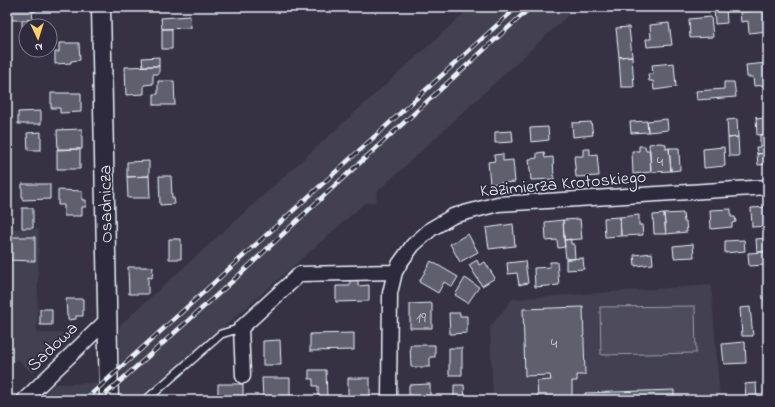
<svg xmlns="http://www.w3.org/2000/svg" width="775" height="407" font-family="'Indie Flower',sans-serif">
	<rect width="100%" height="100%" fill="#363244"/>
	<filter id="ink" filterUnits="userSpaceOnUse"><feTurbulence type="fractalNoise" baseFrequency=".025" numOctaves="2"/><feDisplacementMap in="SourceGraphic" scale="8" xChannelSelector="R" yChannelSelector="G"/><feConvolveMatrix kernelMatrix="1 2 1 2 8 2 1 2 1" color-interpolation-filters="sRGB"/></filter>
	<g filter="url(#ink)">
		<path fill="#433f51" d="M471 7H577L377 192 376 202 365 203 141 400H121L119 326Z
			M7 229H39L37 333H77L32 373 17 359 7 368Z
			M711 285 720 400H493L490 327 512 299Z
			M97 383V400H37L54 384Z"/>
		<path fill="#4d4b5c" stroke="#9a9eaa" d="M695 306 696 353 601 355 600 307Z"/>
		<path fill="#605e6e" stroke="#e8f1f8" d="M8 7H37L36 11 32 12 33 20H7Z
			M61 7H84V8L64 9Z
			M714 7H726L727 23 715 24Z
			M767 10 768 31 749 33 748 21 741 22 740 12Z
			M190 16 191 28 162 29 161 18Z
			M711 17 713 37 690 38 689 19Z
			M44 19V26H26V28H22V20Z
			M669 23 672 45 647 47 646 39H651L650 25Z
			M629 27 632 56 619 57 616 28Z
			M162 29H172V49H162Z
			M59 43H79L80 60 71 61V63L55 64V52H59Z
			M632 56 634 87H621L619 57Z
			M159 57V66H143L142 58Z
			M674 63 676 87 654 90 653 81H649L648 74H653L652 65Z
			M768 63V85L754 86 753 77H747L746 65Z
			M159 66V74H153V84L144 85V94L126 95 125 67Z
			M158 81H174L175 105H154V94H158Z
			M724 82H734L736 97 697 100 696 91 724 89Z
			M51 93H81V112L60 113V108H51Z
			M41 111V124H18V112Z
			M768 115V134L757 135 756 116 757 119 764 118V116Z
			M667 119 668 130 648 132 647 121Z
			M737 119 738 137 728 138 727 120Z
			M647 121 648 132 631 133 630 122Z
			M591 122 593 135 573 137 572 123Z
			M548 127 549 140 531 142 530 128Z
			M82 129V149L58 150 57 130Z
			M512 131 513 142 495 143V132Z
			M41 132V150H28L27 133Z
			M768 134V153L757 154 756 147H760V135Z
			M738 137 739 156H729L728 138Z
			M660 143 666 144V149L669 148 671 171 651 172 649 144Z
			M639 146H645L646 150H650L651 172 633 174 632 151H639Z
			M724 147 725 166 704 168 703 149Z
			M669 148H679L680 170 671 171Z
			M57 149H80V169H57Z
			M583 149H590V155L597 154 599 176 576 177 574 156H583Z
			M544 152 545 158 553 157 554 179 531 180 529 159 537 158V153Z
			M768 153V164L758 165 757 154Z
			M503 154V161L513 160 515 182 490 184 488 162 495 161 494 155Z
			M149 161V176L127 177V162Z
			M149 176 150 198H128L127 177Z
			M159 176H171L172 198H174L175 204 160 205Z
			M22 184H50V199L22 200Z
			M58 190 82 191V200H86V207H82V216H64V205H58Z
			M768 207V226L752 227 751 208Z
			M22 208H33V228H22Z
			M731 209V217H735L736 222 732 223V227L711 229 710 210Z
			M683 213 684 222H686L687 232 666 234 664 214Z
			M664 214 666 234H654L653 215Z
			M639 215V225H642L643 235 621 236 620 217Z
			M620 217 621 236 605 237 604 218Z
			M580 219 582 239 564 240 563 220Z
			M563 220 565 247 558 248 557 240 546 241 545 222Z
			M513 224 515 246 489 249 486 228Z
			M468 234 478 252 460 262 450 244Z
			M7 237H35V261L7 260Z
			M768 238V251L757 252 756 239Z
			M169 239H181V259H169Z
			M571 239V244H574L575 259H566L564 240Z
			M744 240 745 251 725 253V241Z
			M693 244 694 257 674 258 673 246Z
			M768 251V274H767L765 252Z
			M765 252 766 265 749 266 748 253Z
			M652 253 653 264 635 266 634 255Z
			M583 258 584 269 566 270V259Z
			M477 260 479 265 485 262 495 278 482 286 469 265Z
			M431 261 458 277 452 287 444 282 438 293 419 282Z
			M525 261 528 283 519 285 517 273 508 274 507 263Z
			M550 262H557L559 285 535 287 534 268 550 267Z
			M128 267H153L152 278 148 277V294H129Z
			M465 278 479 287 468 303 455 295Z
			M350 279H358V286L369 285V301L336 302V286H350Z
			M768 297V304H765L764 298Z
			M66 299H83V316H76V319L68 320V316H67Z
			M432 303V328H410V304Z
			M583 307 585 375H577V381H572V400H538L537 381 551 380 550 375 525 376 523 309Z
			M750 307 753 336H742L740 308Z
			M40 309H52V325H40Z
			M449 313H460V316H467V333L450 334Z
			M354 333V350L310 351V334Z
			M280 340 281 365H263V341Z
			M745 342 746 363 724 364 722 344Z
			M410 345H435V357H430V367H411Z
			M449 348H462V375H449Z
			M309 370H326L327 397H318V386H313V379H309Z
			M262 378H290V397H278V400H263Z
			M348 378H370V400H348Z
			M756 383 757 400H746L745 384Z
			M218 384H243V397L218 398Z
			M430 384V400H409V385Z
			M454 385H464L465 400H454Z
			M674 390V400H585V393Z"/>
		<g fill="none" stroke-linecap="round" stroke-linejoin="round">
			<g stroke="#e8f1f8" stroke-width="10">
				<path id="service" d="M146 400 221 334 241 328"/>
			</g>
			<g stroke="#e8f1f8" stroke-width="17">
				<path id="minor" d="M243 376 241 328 300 274 395 272
					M24 400 107 320
					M389 400 390 293 395 272 400 263 413 245 431 229 453 216 498 204 768 187"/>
			</g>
			<g stroke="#e8f1f8" stroke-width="21">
				<path id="tertiary" d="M101 7 109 400"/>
			</g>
			<use href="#service" stroke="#2f2a3d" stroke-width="7"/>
			<use href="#minor" stroke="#2f2a3d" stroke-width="14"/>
			<use href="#tertiary" stroke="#2f2a3d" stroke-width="18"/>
			<g stroke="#e8f1f8" stroke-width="4.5">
				<path id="rail" d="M85 400 517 7
					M99 400 236 278 330 190 531 7"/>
			</g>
			<use href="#rail" stroke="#2f2a3d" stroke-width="3" stroke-dasharray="9" stroke-linecap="butt"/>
		</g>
	</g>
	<g text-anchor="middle" stroke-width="3.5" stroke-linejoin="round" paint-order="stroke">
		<g font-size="16" fill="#c6ccd6">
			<text x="660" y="166">4</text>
			<text x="421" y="322">19</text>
			<text x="554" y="348">4</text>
		</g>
		<g font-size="18" fill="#e8f1f8" stroke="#2f2a3d">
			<text transform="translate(563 183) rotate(-5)" y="6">Kazimierza Krotoskiego</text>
			<text transform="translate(105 204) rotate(-91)" y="6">Osadnicza</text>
			<text transform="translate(52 346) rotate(-44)" y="6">Sadowa</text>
		</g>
	</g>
	<rect width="775" height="407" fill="none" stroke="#2f2a3d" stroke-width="24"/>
	<rect x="12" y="12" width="751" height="383" fill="none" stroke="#e8f1f8" stroke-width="1.5" filter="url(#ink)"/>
	<g transform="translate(38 38) rotate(176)"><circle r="19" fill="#2f2a3d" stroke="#797a88"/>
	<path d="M0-3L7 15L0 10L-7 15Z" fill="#ffd166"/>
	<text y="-6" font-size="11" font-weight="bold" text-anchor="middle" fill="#e8f1f8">N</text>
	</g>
</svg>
